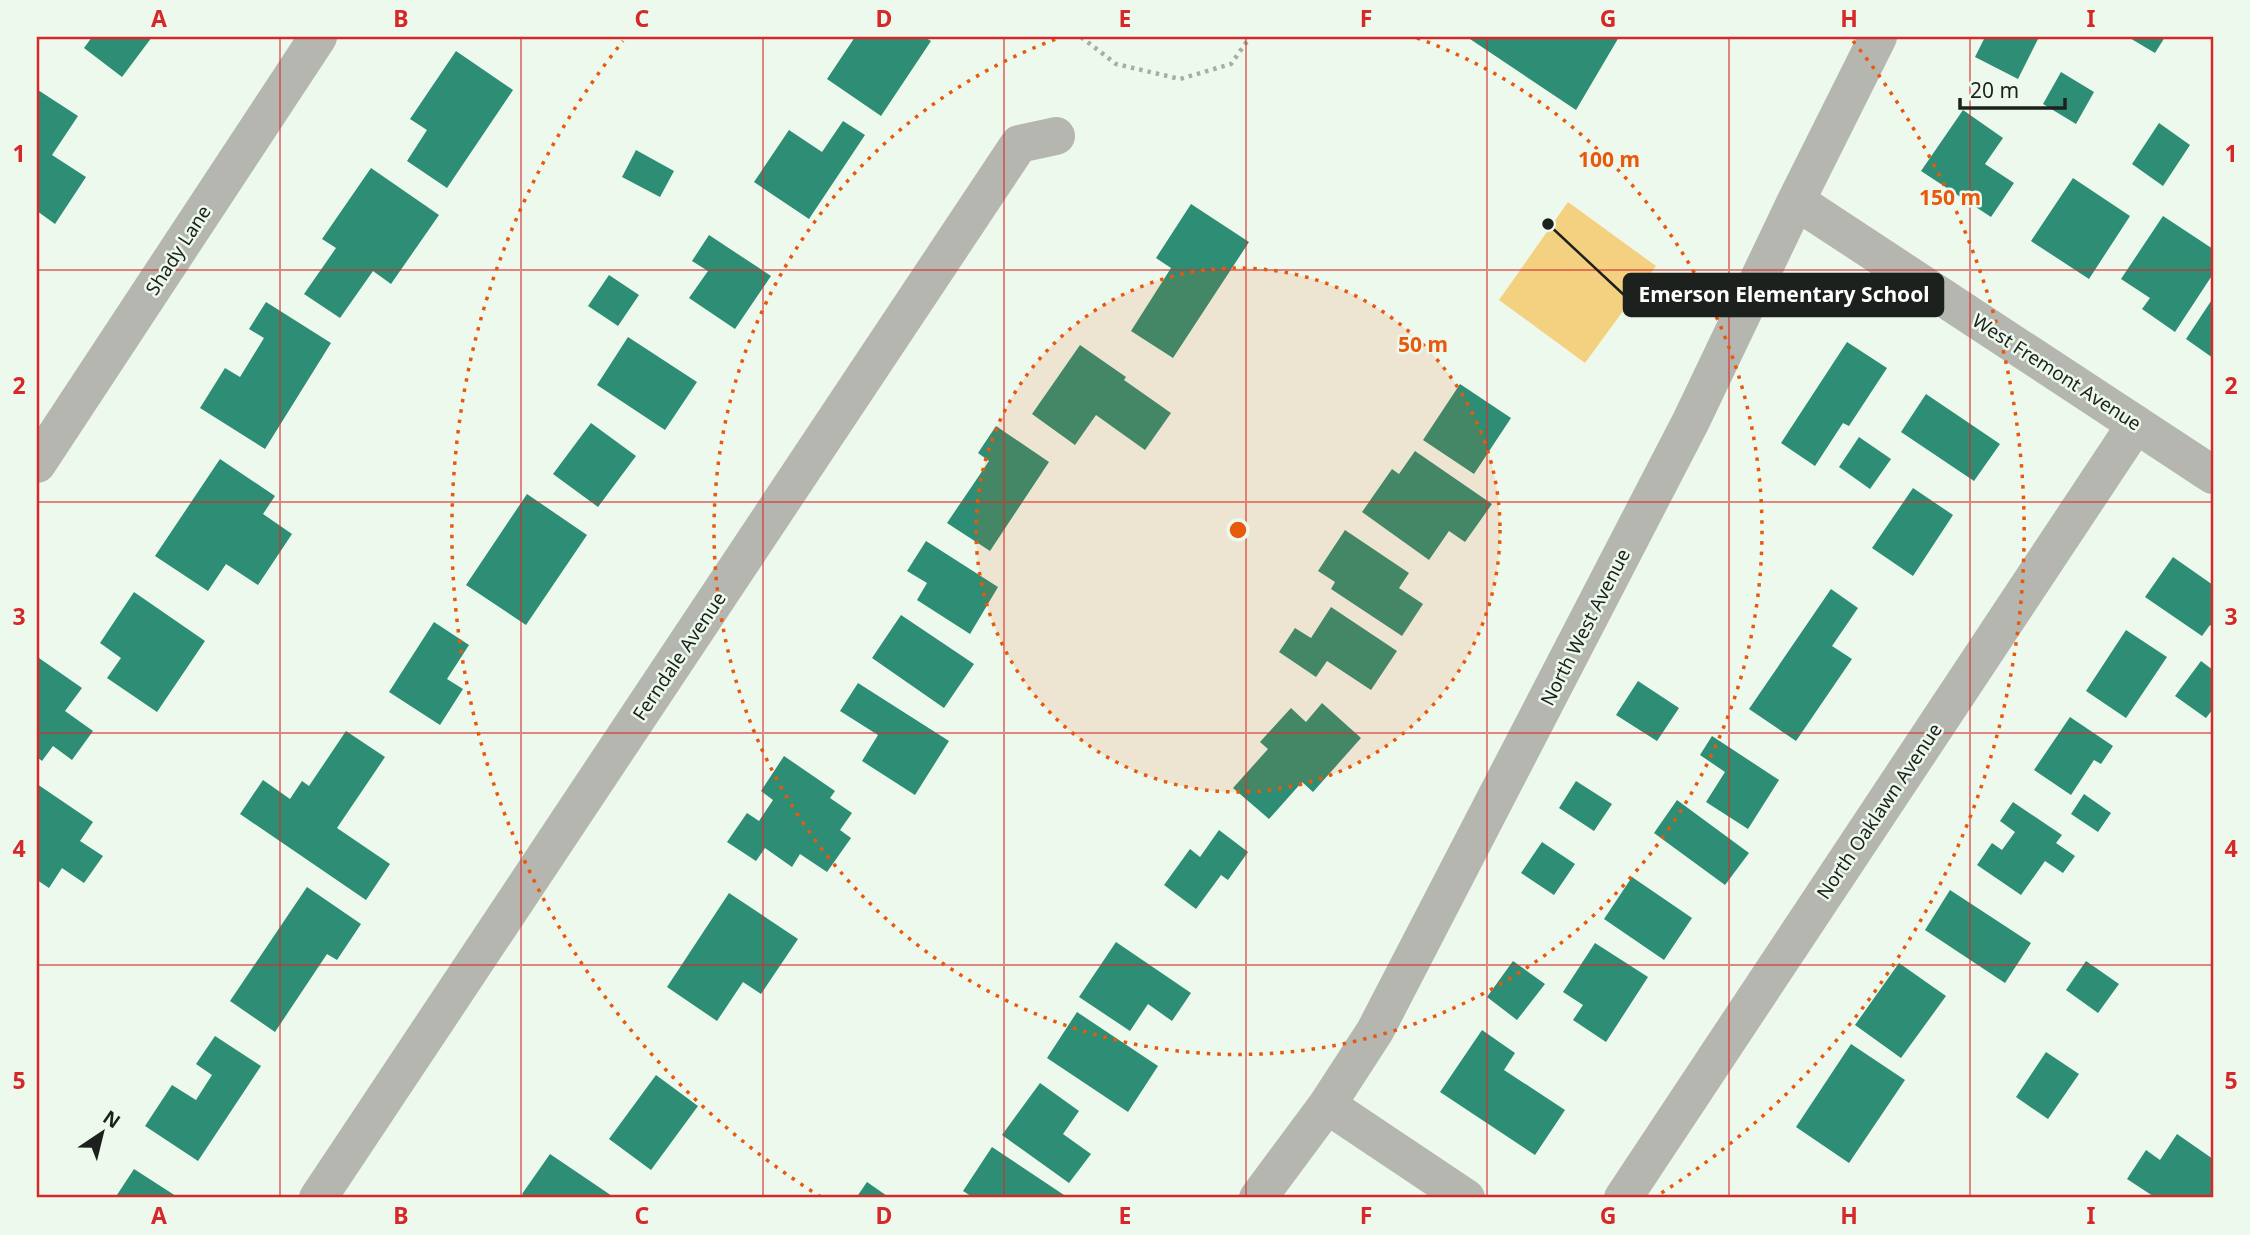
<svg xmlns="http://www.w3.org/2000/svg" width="2250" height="1235" font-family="'Noto Sans',sans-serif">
	<rect width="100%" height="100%" fill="#eef9ed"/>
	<path fill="#f4d181" d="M1568 202 1656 266 1585 363 1499 300Z"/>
	<path fill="#2d8e75" d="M92 37H152L122 77 84 48Z
		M855 37H924L931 41 881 116 827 79Z
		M1467 37H1619L1576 110Z
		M1985 37H2039L2018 79 1975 57Z
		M2128 37H2165L2155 53Z
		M456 51 513 90 447 188 407 161 427 130 410 119Z
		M2061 72 2094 92 2076 124 2043 104Z
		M38 90 78 116 52 155 86 177 55 224 37 211Z
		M1963 110 2003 138 1985 164 2014 183 1991 217 1921 171Z
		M843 121 865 135 809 219 754 182 789 130 822 152Z
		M2159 123 2190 145 2163 186 2132 164Z
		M636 150 674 171 660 197 622 177Z
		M371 168 439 215 391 284 373 271 340 318 304 294 336 248 322 239Z
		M2073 178 2130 216 2089 279 2031 241Z
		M1191 204 1249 242 1173 358 1131 331 1171 268 1156 258Z
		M2163 216 2213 249V274L2175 332 2142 309 2150 298 2121 279Z
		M709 235 771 276 735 329 689 298 708 271 692 261Z
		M609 275 639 295 618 326 588 306Z
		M2213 298V358L2186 339Z
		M266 302 331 343 265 449 200 408 225 368 240 377 264 338 249 329Z
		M628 337 697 382 665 430 597 385Z
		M1847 342 1887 368 1849 426 1843 423 1815 466 1781 443Z
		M1080 345 1126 377 1124 380 1171 413 1145 450 1096 415 1075 445 1032 414Z
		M1460 384 1511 418 1474 474 1423 440Z
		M1926 394 2000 444 1974 481 1901 432Z
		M591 423 636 456 598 507 553 474Z
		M996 426 1049 462 990 551 947 523 989 461 978 453Z
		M1859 437 1891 459 1870 489 1839 467Z
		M1415 451 1492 504 1465 542 1449 531 1429 560 1362 512 1392 469 1399 474Z
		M220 459 275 496 263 514 292 534 258 585 226 564 208 591 155 556Z
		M1913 488 1953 515 1913 576 1872 548Z
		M527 494 587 535 526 625 466 585Z
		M1345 530 1409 573 1399 588 1423 604 1402 636 1331 589 1335 582 1318 571Z
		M926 541 998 587 970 634 917 600 927 583 907 571Z
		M2173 557 2213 585V627L2210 625 2202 636 2145 597Z
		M1831 589 1858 608 1832 646 1852 659 1796 741 1749 709Z
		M134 592 205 641 157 712 107 678 121 658 100 643Z
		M1331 607 1397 651 1371 690 1327 661 1316 677 1279 652 1295 628 1311 638Z
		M901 615 974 664 944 708 872 658Z
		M434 622 469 645 447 679 463 689 440 725 389 692Z
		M2126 630 2167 657 2126 718 2086 691Z
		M39 658 82 688 65 711 93 731 72 760 53 746 42 761 37 757V661Z
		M2201 661 2213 670V709L2206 718 2175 696Z
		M1638 681 1679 708 1657 741 1616 715Z
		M858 683 949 741 915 795 862 761 878 735 840 711Z
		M1322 703 1361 738 1313 792 1302 782 1269 819 1233 788 1268 749 1260 742 1291 708 1306 722Z
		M2070 717 2113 746 2101 764 2094 760 2071 795 2034 770Z
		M346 731 385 757 337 828 390 864 366 900 240 814 263 780 290 799 302 781 309 786Z
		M1712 736 1779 780 1748 829 1706 802 1725 772 1700 755Z
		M784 756 835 791 830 798 852 813 840 830 851 838 827 872 800 854 792 867 765 848 756 861 727 842 747 813 759 821 773 800 761 791Z
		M1576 781 1612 804 1594 831 1559 808Z
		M37 784 93 822 80 841 103 856 84 883 62 868 49 888 37 880Z
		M2084 794 2111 813 2098 832 2071 814Z
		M1677 800 1749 853 1725 885 1654 833Z
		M2013 802 2062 835 2056 843 2075 856 2063 873 2045 861 2021 895 1977 865 1992 843 2002 850 2015 832 2000 821Z
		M1219 830 1248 852 1228 880 1221 875 1196 909 1164 885 1190 849 1200 857Z
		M1542 842 1575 864 1554 895 1521 873Z
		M1632 877 1692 918 1664 960 1604 919Z
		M307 887 361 924 337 960 327 954 275 1032 230 1001Z
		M1950 890 2031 943 2005 983 1925 930Z
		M729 893 798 939 761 994 743 982 717 1021 667 987Z
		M1116 942 1191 993 1172 1021 1148 1004 1130 1031 1079 997Z
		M1595 943 1648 977 1606 1042 1573 1020 1583 1005 1563 992Z
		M1513 961 1545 984 1517 1020 1487 997Z
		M2086 961 2119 984 2098 1013 2066 990Z
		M1899 963 1946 996 1901 1058 1855 1025Z
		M1077 1012 1158 1066 1128 1112 1047 1058Z
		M1482 1030 1515 1053 1504 1070 1565 1110 1535 1155 1440 1092Z
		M215 1036 261 1066 198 1161 145 1126 172 1085 196 1100 212 1075 196 1064Z
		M1851 1044 1905 1080 1849 1163 1796 1127Z
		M2046 1052 2079 1074 2048 1119 2016 1097Z
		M656 1075 698 1106 651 1170 609 1139Z
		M1040 1083 1079 1111 1063 1134 1091 1154 1069 1183 1002 1135Z
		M2177 1134 2213 1159V1198H2156L2127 1179 2146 1150 2160 1160Z
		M992 1147 1064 1195 1062 1198H974L963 1191Z
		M550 1154 615 1198H528L522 1194Z
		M134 1169 179 1198H115Z
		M867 1182 890 1198H856Z"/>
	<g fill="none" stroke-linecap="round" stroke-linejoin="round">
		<path stroke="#a6aea5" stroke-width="4.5" stroke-dasharray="3.5 5" stroke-linecap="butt" d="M1081 37 1116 64 1180 79 1231 64 1250 37"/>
		<path stroke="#b5b6b0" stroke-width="38" d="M1796 201 2213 475
			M37 464 318 37
			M1327 1105 1466 1198
			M318 1198 1019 144 1056 136
			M1258 1198 1327 1105 1375 1031 1691 421 1796 201 1878 37
			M1623 1198 2136 424"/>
	</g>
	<path fill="none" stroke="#d62828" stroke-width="2" stroke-opacity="0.55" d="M280 37V1198M521 37V1198M763 37V1198M1004 37V1198M1246 37V1198M1487 37V1198M1729 37V1198M1970 37V1198M37 270H2213M37 502H2213M37 733H2213M37 965H2213"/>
	<circle cx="1238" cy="530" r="262" fill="#e8590c" fill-opacity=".12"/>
	<g fill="none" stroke="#e8590c" stroke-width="3.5" stroke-dasharray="3.5 7">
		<circle cx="1238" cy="530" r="262"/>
		<path d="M1417 38A524 524 0 1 1 1059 38"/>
		<path d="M821 1197A786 786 0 0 1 623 41M1853 41A786 786 0 0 1 1655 1197"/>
	</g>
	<g text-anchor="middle" stroke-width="5" stroke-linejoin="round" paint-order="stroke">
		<g font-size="19" fill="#1d211d" stroke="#eef9ed">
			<text transform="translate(178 250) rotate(-57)" y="7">Shady Lane</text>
			<text transform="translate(2057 372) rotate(33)" y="7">West Fremont Avenue</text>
			<text transform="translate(1585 627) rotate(-63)" y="7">North West Avenue</text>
			<text transform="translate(679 656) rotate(-56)" y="7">Ferndale Avenue</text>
			<text transform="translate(1879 811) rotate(-56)" y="7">North Oaklawn Avenue</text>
		</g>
	</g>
	<circle cx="1238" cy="530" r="10" fill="#e8590c" stroke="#eef9ed" stroke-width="3.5"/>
	<g font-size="21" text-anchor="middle" font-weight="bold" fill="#e8590c" stroke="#eef9ed" stroke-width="5" stroke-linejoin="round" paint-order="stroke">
		<text x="1609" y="167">100 m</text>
		<text x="1950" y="205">150 m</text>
		<text x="1423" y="352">50 m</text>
	</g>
	<path fill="none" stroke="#1d211d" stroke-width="2.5" d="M1548 224L1624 295"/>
	<circle fill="#1d211d" stroke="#eef9ed" stroke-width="2.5" cx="1548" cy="224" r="7"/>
	<rect fill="#1d211d" stroke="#1d211d" stroke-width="2.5" x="1624" y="274" width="319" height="42" rx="7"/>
	<g font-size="21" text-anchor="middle" font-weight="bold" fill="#fff">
		<text x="1784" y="302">Emerson Elementary School</text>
	</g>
	<rect width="2250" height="1235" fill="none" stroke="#eef9ed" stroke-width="77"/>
	<g transform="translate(102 1133) rotate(35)" stroke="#eef9ed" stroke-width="5" paint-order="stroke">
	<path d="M0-5L12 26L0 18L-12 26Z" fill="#1d211d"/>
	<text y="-10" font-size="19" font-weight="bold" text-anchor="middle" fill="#1d211d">N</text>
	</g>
	<path d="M1960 98v10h105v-10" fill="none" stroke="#1d211d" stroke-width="3.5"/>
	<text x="1970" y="98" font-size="21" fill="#1d211d" stroke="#eef9ed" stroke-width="5" paint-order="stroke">20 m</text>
	<rect x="38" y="38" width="2174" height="1158" fill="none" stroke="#d62828" stroke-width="2.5"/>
	<g font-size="23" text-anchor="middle" font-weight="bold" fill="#d62828">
		<text x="159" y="27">A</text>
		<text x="401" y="27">B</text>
		<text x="642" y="27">C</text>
		<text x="884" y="27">D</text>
		<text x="1125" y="27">E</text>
		<text x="1366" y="27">F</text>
		<text x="1608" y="27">G</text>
		<text x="1849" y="27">H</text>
		<text x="2091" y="27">I</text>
		<text x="19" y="162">1</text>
		<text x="2231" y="162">1</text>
		<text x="19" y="394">2</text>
		<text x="2231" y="394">2</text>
		<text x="19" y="625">3</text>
		<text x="2231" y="625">3</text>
		<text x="19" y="857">4</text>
		<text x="2231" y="857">4</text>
		<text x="19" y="1089">5</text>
		<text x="2231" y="1089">5</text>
		<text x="159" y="1224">A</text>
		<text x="401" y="1224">B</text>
		<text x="642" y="1224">C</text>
		<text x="884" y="1224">D</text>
		<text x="1125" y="1224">E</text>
		<text x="1366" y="1224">F</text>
		<text x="1608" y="1224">G</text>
		<text x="1849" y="1224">H</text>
		<text x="2091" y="1224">I</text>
	</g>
</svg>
